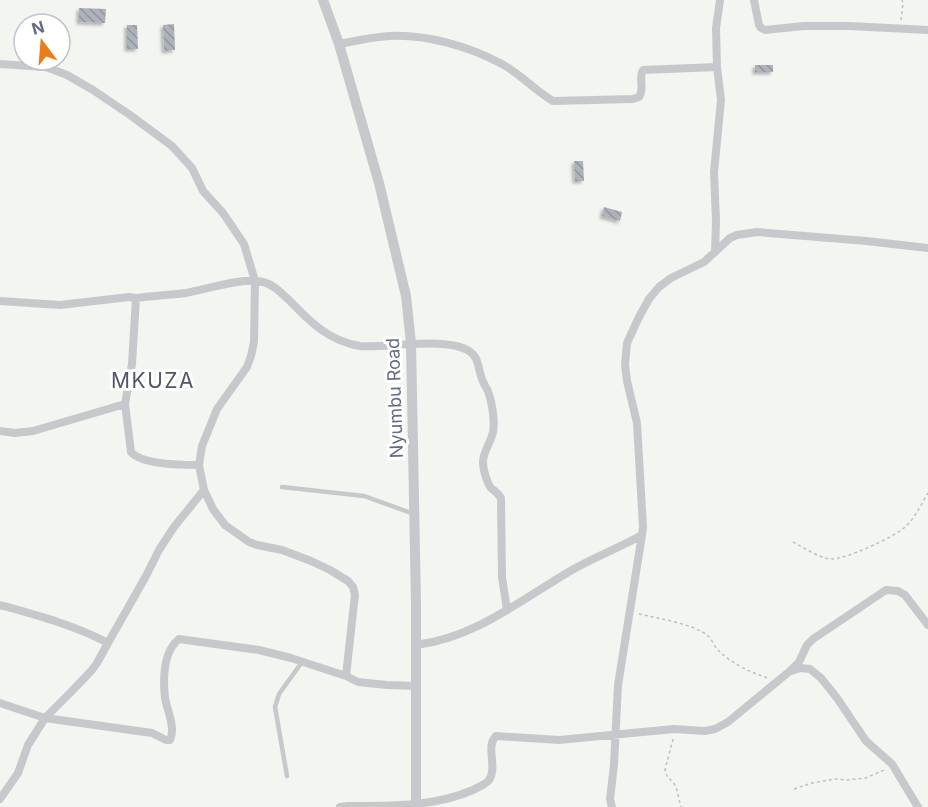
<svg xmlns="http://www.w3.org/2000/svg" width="928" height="807" font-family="Inter,sans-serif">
	<defs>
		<pattern id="building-back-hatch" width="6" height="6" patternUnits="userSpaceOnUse" patternTransform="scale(1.5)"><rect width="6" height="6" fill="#aeb3bb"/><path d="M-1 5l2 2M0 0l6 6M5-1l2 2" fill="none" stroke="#91969d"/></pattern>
		<filter id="shadow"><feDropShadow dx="-2.5" dy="2.5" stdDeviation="1.5" flood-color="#0004"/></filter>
	</defs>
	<rect width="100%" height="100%" fill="#f3f5f0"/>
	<path fill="url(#building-back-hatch)" filter="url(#shadow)" d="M79 8 106 9 105 23 79 22Z
		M174 24 175 50 164 51 163 25Z
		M127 25H137L138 49H127Z
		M755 65H773V72H755Z
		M574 161H583L584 181H575Z
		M604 207 622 212 620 221 602 216Z"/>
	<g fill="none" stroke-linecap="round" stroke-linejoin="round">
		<path stroke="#bdbec1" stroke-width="1.5" stroke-dasharray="3 3" stroke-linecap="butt" d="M901 20 903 3 902 0
			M793 542C802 547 822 559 831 559 844 560 894 537 904 528 915 519 921 504 928 493
			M639 614C657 618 693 624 707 635 712 639 714 646 718 650 731 663 751 673 768 678
			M673 739 665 770C666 778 672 779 676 787 678 793 679 800 681 807
			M794 789 812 783 835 779 846 780 866 778 884 770"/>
		<path stroke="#c6c8cc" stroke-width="4.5" d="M282 487 364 496 414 514
			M287 776 275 707 279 694 302 662"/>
		<path stroke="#c6c8cc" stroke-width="8" d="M754 0 759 25 761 28 765 30 804 26H849L928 30
			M339 44C355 41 372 37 389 36 425 34 468 46 500 63 520 73 534 90 553 101L633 99 639 97C645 89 638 78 643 70L717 67
			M0 64 46 67 67 75 93 90 130 115 172 146 192 168 203 191 223 213 244 244 255 281 254 342 251 356 247 367 217 409 202 446 199 465 204 490 213 509 225 525 249 542 257 545 282 550 311 561 330 570 348 581 353 587 355 595 353 612 346 676
			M715 252 716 221 714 172 721 100 717 67 716 28 720 0
			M136 298 132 364 125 404 131 452C142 465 182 465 199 465
			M0 301 60 305 129 297 136 298C153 296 170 295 186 293 207 289 243 277 263 282 275 285 283 295 292 303 312 324 330 341 360 346 384 349 461 333 475 357 479 363 479 372 482 379 483 383 486 387 488 391 492 402 495 420 493 432 491 442 483 452 483 462 483 469 487 483 491 488 495 491 498 493 501 498L502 577 507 610
			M0 431 15 433 33 431 125 404
			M0 605C36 615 74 625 108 643L146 576 159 550 174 527 204 490
			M416 645C475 638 522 599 572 570 594 557 619 548 642 535L643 527 637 423 627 381 625 365 627 343 639 317 649 299 659 287 671 278 704 262 730 238 737 235 757 232 866 241 928 248
			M791 671 800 668 810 669 821 678 837 698 866 741 892 764 918 807
			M0 703 45 718 152 733 166 740H170C176 728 167 710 165 698 163 679 163 652 179 639L259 650 291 658 346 676 358 682 387 685 416 686
			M0 799 18 773 28 745 45 718 72 691 92 670 97 663 108 643
			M340 807 348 806C390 806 434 807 473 790 478 787 485 785 489 780 498 767 485 746 496 736L559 740 674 729 705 731 715 729 728 722 790 671 799 662 807 645 813 639 886 590 898 591 905 595 928 625
			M612 807 610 799 614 765 618 685 642 535"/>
		<path stroke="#c6c8cc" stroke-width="10" d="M323 0 339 44 379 183 406 296 411 343 416 604V807"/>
	</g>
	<g text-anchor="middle" stroke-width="6" stroke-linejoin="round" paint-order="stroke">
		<g font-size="18" fill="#626c83" stroke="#fff">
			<text transform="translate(395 398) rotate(-92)" y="6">Nyumbu Road</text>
		</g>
		<g font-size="21" letter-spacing="1.5" fill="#505868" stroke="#fff">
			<text x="153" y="388">MKUZA</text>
		</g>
	</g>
	<g transform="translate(42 42) rotate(344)"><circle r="28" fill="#ffffff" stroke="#c0c4cd" stroke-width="1.5"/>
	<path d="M0-4.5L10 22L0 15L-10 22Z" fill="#ec7c19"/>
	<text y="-9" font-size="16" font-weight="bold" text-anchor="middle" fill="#626c83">N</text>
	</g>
</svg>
